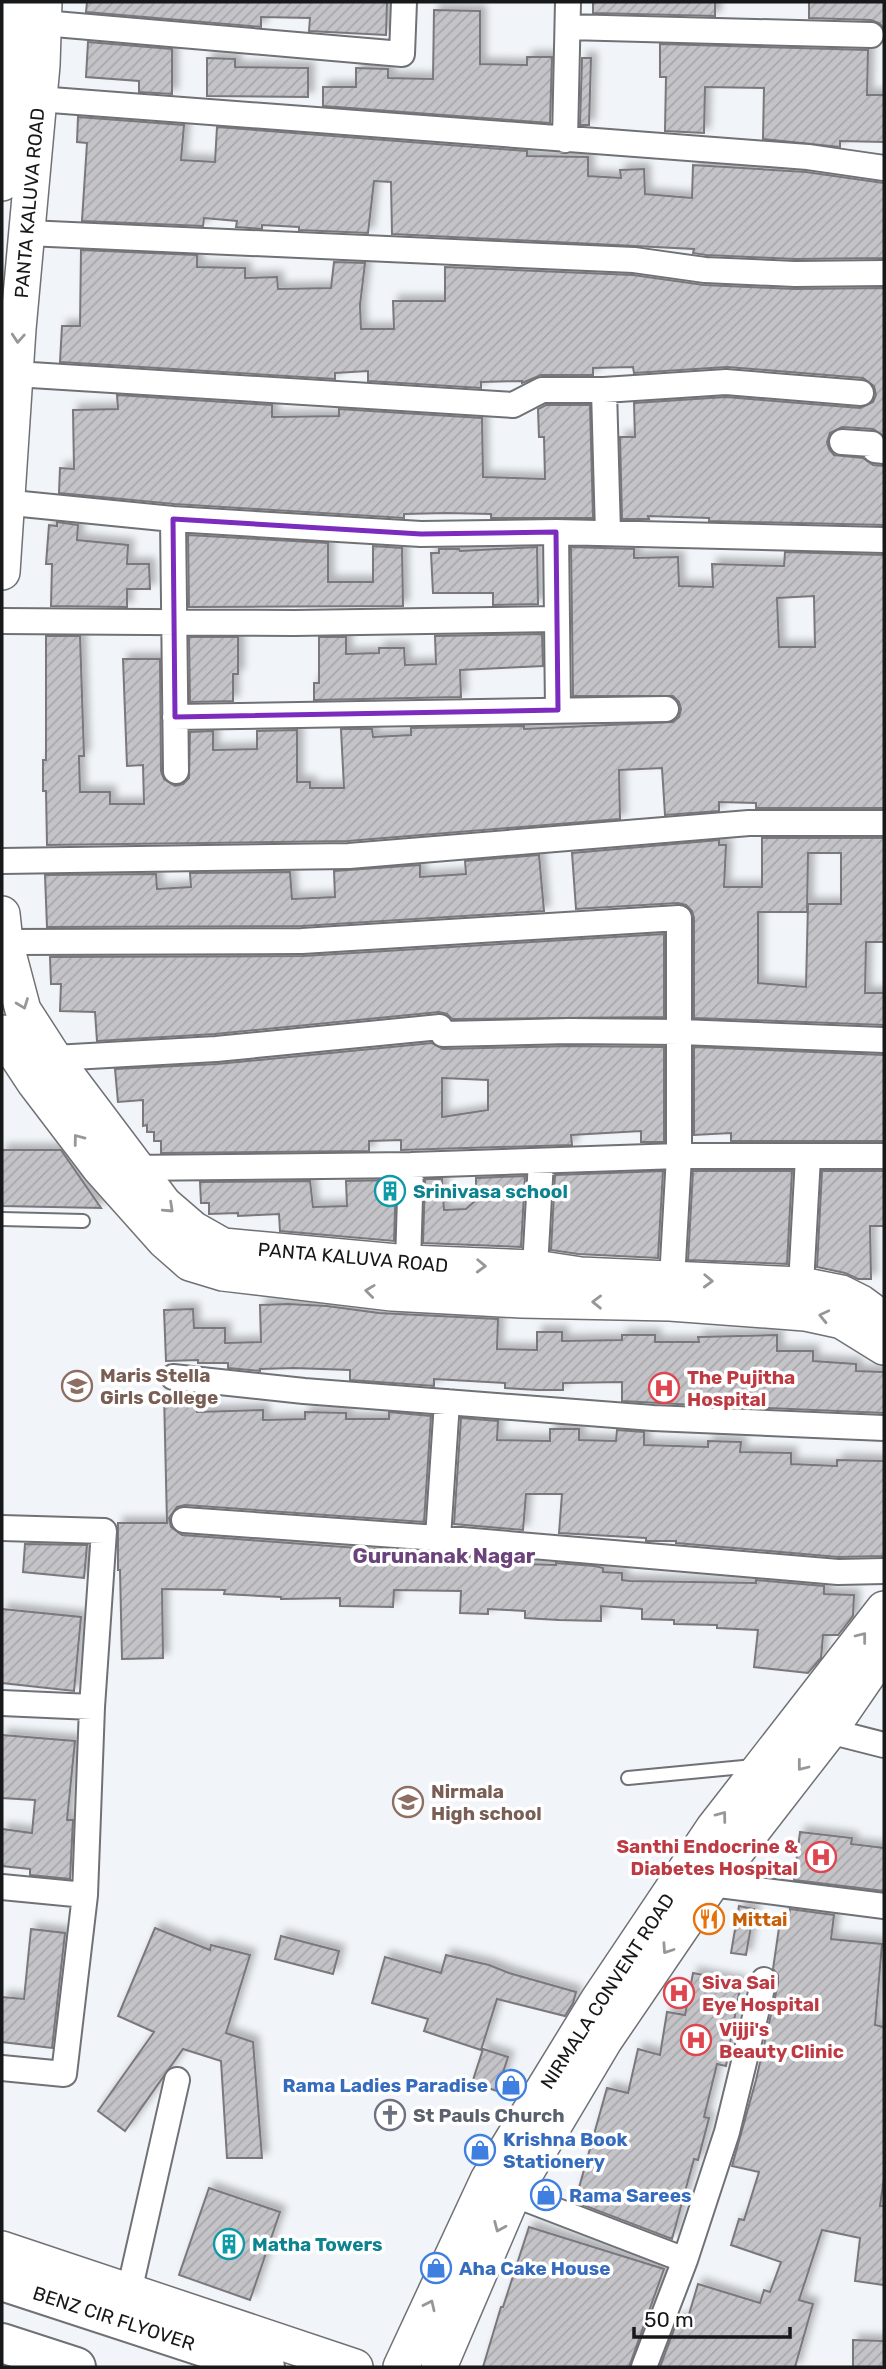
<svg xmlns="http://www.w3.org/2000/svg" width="886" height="2369" font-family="Rubik,sans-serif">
	<defs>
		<pattern id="building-hatch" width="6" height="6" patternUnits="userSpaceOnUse" patternTransform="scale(1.75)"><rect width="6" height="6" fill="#c4c3c7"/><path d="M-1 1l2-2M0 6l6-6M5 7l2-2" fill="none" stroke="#a8a7aa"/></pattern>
		<filter id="shadow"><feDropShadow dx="5.5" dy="-5.5" stdDeviation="3.5" flood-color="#0004"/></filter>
	</defs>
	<rect width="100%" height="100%" fill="#f1f4f8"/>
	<path fill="url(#building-hatch)" stroke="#7a787c" stroke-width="2" fill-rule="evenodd" filter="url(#shadow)" d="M87 2H387L386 35 309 31 310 18 261 17V27L86 12Z
		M593 2H715V16L593 13Z
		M809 2H884V28L879 23 871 20 809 18Z
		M434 10 480 11V64L527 65V57H552L550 123 323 106V87H356V68L388 69V78L433 79Z
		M88 42 172 49V94L139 92V81L86 77Z
		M660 44 868 50 867 95H884V142L840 141V147L763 139 764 88 705 87 704 133 665 131 666 77H660Z
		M207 58 235 59V67L308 68V97L207 96Z
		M582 58H591L589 125H580Z
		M78 117 184 125 181 160 215 162 217 127 527 151V156L588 157V176L621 178 620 170 644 169 645 194 692 198 693 165 806 172 884 183V258L795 259 706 255 693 253 694 249 392 234 391 182 374 181 368 233 299 230V227L262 225V229L236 227 237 221 204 218 203 226 82 221 87 143 77 142Z
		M81 250 197 255V267L245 268V278L277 277 278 289 331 288 334 262 365 263 360 305 361 329H394L393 301H445V267L633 275 704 285 795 289 884 288V436L873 429 842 427 830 433 827 442 829 449 834 455 863 458 873 465 884 466V525L709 521V518L648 516 649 519H622L620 437H635L634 403 726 397 860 408 873 402 876 395 874 386 863 378 727 367 634 373 633 367 593 368V375H541L522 383V381L481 382V388L368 381V371L335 373V379L60 362 62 326H80Z
		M117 395 272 405V417L339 416V409L482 418 483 477 545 479 544 437H539L538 409 546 405H590L593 518H491V514L446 513 404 514V518L174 504 59 493 60 468 74 469 73 410 118 409Z
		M57 522 78 525 77 540 128 545 127 564H149L150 589H127V607L51 606 52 564H46L49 525 57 526Z
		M188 535 328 543V582H373V546L402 548 403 606 189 607Z
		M537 547 538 604 493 605V593H433L431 553H439V549H459L460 551Z
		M571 547 634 549V558L678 557 679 586 713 587 712 564 784 566 785 552 884 555V808H756V803L719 802V811L665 815 662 768 619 770 620 819 348 841 47 845 46 791H43V760H46V636H80L84 756H79L80 792H110V804H144L143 765 127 766 123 659H160L161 771 164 779 175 786 183 784 189 778 190 732 213 731V750L257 749V731L297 730V782H310V788H344L341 729H372L373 737 411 735V728L524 726V729L673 722 679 717 681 709 679 702 673 696H573ZM814 596 815 647H779L777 598Z
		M542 634 543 666 460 670 461 697 314 700V683H319V637H346V654L379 653V648H404L405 665 436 664 435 636Z
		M189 637H238V674H233V701L190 702Z
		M762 838H884V942H866L865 993H884V1025L694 1018V918L692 911 686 905 678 903 576 909 572 853 719 840V845H726L724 887H762ZM808 853H841V904H808L806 987 758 983V912H807Z
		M539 855 544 911 302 926 47 927 45 875 156 874 157 889 191 887 190 873 290 872 292 899 335 897 334 871 420 865V877L466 874 465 861Z
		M664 934V1017L452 1019 447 1014 439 1012 215 1034 97 1041 95 1012 60 1011 61 984H51L50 957 303 956Z
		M432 1043 443 1049 569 1046 664 1047V1142H641V1131L571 1135 572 1145 401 1150V1140L369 1141V1151L161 1153V1141H154V1132H147V1125L143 1126V1100L118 1102 115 1069 217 1064ZM442 1078 488 1080V1110L442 1117Z
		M694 1047 884 1055V1141H731V1133L694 1135Z
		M2 1150H61L101 1208 2 1206Z
		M663 1171 658 1258 578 1254 551 1250 555 1175Z
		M693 1171H792L787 1264 688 1260Z
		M822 1171H884V1226H870L871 1279H858L845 1273 817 1267Z
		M525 1176 521 1247 423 1243 425 1179H442L444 1210 466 1209 476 1200V1178Z
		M396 1180 394 1241 280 1231 279 1214 238 1216V1213L209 1214V1203H201L200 1182 310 1181 313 1207 347 1206 346 1181Z
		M288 1304 327 1306 379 1313 498 1319 497 1349 537 1350V1332H562V1341L622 1340V1335H655V1342H699L698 1337 777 1335V1351H813V1361L856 1364V1371L884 1372V1413L742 1407V1404L696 1405 622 1401V1382L563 1383V1390H538L505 1388V1383L434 1379V1386L350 1380V1370L294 1368 260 1369V1371L228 1368V1363H198V1360L166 1361 164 1310 193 1309 194 1328H225V1343L261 1342 260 1305Z
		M177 1392 196 1394 197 1412 263 1410V1420L305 1419V1412L346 1413V1419H389V1412L431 1416 424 1522 185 1505 177 1507 169 1518 171 1527 182 1535 520 1560 523 1564 556 1565V1563L595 1566 603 1568V1572L622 1573V1580L630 1581 756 1583V1580L824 1586V1594L854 1595 853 1616 838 1635H823L821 1658 808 1673 754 1667 758 1630 717 1628V1625L674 1624V1620L642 1619V1609L601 1606V1621L559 1620 525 1618V1611L488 1609V1614L460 1613 461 1591 394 1590 393 1607 340 1606V1598L281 1599V1597L224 1594 225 1590 162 1589 163 1658 122 1659 120 1570H118V1523H167L164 1393Z
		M461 1418 498 1421 497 1440 550 1441V1429H579V1440L616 1441 617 1430 644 1432V1445L708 1447V1441L741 1442 740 1452 791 1453V1464L837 1466V1460L884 1461V1556L838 1557 676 1543V1541H646V1538L559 1533 562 1494H526L523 1530 454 1524Z
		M25 1544 87 1545 84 1578 23 1572Z
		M2 1609 81 1617 74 1691 2 1683Z
		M2 1735 75 1741 67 1820H73L70 1879 30 1875V1869L2 1866V1829L32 1833 35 1800 2 1798Z
		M800 1832 852 1838 851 1844 884 1848V1891L794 1880Z
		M739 1906 754 1909 746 1955 731 1953Z
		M790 1909 834 1915 831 1939 882 1944 875 2025 884 2027V2178L880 2206H884V2285L855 2281 860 2238 822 2230 799 2300 813 2304 795 2367H660L678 2319 687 2321 698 2284 760 2303 764 2290 770 2292 781 2262 731 2245 739 2219 744 2220 759 2172 732 2166 756 2080 778 1984V1975L773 1969 781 1914 789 1915Z
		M155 1928 210 1950 211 1945 250 1955 226 2033 253 2042 262 2158H227L221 2061 183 2049 125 2131 98 2111 154 2032 118 2016Z
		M31 1929 65 1933 52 2048 2 2042V1997L24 1999Z
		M281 1936 339 1951 333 1974 275 1959Z
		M446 1955 489 1965 509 1973 576 1992 573 2003 565 2016 497 1999 481 2050 424 2031 428 2019 372 2003 385 1957 441 1973Z
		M693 1973 741 1982 726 2066 717 2064 704 2117 709 2118 698 2160 694 2159 672 2239 575 2202 607 2088 628 2093 638 2049 660 2055 667 2012 685 2015Z
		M483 2049 508 2057 497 2091 472 2083Z
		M209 2188 280 2212 250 2300 179 2275Z
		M529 2227 664 2269 629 2367H483L501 2307H503Z
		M853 2340 884 2341V2367H853Z"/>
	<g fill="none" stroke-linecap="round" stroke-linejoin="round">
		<g stroke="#6f7175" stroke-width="16">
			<path id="lane" d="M2 1219 83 1221
				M628 1778 754 1766"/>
		</g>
		<g stroke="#6f7175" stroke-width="28">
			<path id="street" d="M43 23 402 54 404 2
				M568 27 871 35
				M38 99 808 157 884 168
				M565 140 568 2
				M27 233 634 260 705 270 795 274 884 273
				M15 374 513 405 542 390H604L726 382 861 393
				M604 390 608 533
				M842 442 872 444 875 450 884 451
				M2 502 173 519 421 534 556 532 884 540
				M173 519 176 771
				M556 532 558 710
				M2 621 294 623 557 619
				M175 717 666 709
				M2 861 349 856 749 823H884
				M5 942 302 941 679 918V1156L672 1280
				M54 1058 216 1049 440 1027 443 1034 569 1031 681 1032 884 1040
				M126 1168 411 1165 679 1156H884
				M408 1263 411 1165
				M535 1268 541 1161
				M801 1285 808 1157
				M173 1377 304 1391 653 1418 884 1428
				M184 1520 438 1538 838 1572 884 1571
				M2 1528 104 1531 92 1707 85 1895 64 2074 2 2068
				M438 1538 447 1402
				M2 1703 92 1707
				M829 1731 884 1745
				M711 1884 884 1906
				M2 1887 85 1895
				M513 2194 685 2260
				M129 2292 177 2080
				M644 2367 685 2260 727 2132 764 1980"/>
		</g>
		<g stroke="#6f7175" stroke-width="38">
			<path id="secondary" d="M2 183 10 107 15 2
				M2 572 18 329 42 65 44 2
				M2 914 5 942 23 1010 54 1058 164 1204 193 1229 223 1246 408 1263 535 1268 581 1275 801 1285 841 1293 861 1303 884 1320
				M2 1033 35 1083 99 1167 165 1241 190 1263 223 1273 392 1293 521 1300 670 1303 805 1313 842 1321 884 1347
				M2 2249 355 2367
				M401 2367 488 2180 599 1999 713 1829 884 1609
				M439 2367 513 2194 604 2041 711 1884 825 1737 884 1651"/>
		</g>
		<g stroke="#6f7175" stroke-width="42">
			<path id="primary" d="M2 2281 265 2367
				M2 2343 76 2367"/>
		</g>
		<use href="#lane" stroke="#fff" stroke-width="12"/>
		<use href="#street" stroke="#fff" stroke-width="24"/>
		<use href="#secondary" stroke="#fff" stroke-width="35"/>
		<use href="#primary" stroke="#fff" stroke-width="38"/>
	</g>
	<defs><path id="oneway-chevron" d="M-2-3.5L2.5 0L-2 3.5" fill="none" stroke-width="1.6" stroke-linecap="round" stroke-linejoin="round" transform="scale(1.75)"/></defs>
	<g stroke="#979798">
		<use href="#oneway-chevron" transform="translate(18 338) rotate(94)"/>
		<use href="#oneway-chevron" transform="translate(23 1004) rotate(69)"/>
		<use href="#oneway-chevron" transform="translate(78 1139) rotate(-127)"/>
		<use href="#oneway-chevron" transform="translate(169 1208) rotate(43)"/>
		<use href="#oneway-chevron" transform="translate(481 1266) rotate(2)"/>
		<use href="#oneway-chevron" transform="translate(708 1281) rotate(2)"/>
		<use href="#oneway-chevron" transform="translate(370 1291) rotate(-173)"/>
		<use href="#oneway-chevron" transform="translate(597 1302) rotate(-179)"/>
		<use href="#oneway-chevron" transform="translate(824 1316) rotate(-167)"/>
		<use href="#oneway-chevron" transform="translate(862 1637) rotate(-52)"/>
		<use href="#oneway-chevron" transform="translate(802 1766) rotate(128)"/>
		<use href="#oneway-chevron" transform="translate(722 1816) rotate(-53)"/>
		<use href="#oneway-chevron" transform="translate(667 1949) rotate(124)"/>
		<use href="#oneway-chevron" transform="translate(499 2227) rotate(113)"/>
		<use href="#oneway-chevron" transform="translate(430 2305) rotate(-65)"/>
	</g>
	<path fill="none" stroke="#7b2cbf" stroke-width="5" stroke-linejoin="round" d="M173 519 421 534 556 532 558 710 175 717Z"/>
	<defs>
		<g id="building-ring" transform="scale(1.575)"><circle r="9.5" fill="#fff" stroke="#0f9aa8" stroke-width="1.5"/><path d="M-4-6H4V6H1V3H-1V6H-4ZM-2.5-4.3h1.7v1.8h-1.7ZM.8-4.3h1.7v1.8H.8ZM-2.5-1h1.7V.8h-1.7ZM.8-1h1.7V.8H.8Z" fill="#0f9aa8"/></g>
		<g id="university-ring" transform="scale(1.575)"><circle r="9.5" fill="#fff" stroke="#8d6e63" stroke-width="1.5"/><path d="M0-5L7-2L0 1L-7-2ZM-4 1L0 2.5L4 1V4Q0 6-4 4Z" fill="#8d6e63"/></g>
		<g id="hospital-ring" transform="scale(1.575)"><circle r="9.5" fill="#fff" stroke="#e0444e" stroke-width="1.5"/><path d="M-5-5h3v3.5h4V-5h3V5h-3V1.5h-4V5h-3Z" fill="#e0444e"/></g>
		<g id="school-ring" transform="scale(1.575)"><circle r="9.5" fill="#fff" stroke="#8d6e63" stroke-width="1.5"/><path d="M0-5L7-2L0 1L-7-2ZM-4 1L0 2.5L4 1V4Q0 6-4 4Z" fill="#8d6e63"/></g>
		<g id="restaurant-ring" transform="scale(1.575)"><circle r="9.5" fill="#fff" stroke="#e8710a" stroke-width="1.5"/><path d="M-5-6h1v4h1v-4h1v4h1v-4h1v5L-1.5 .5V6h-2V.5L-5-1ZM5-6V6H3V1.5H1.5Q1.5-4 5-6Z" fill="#e8710a"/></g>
		<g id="shop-ring" transform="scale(1.575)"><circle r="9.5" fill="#fff" stroke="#3f7fe0" stroke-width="1.5"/><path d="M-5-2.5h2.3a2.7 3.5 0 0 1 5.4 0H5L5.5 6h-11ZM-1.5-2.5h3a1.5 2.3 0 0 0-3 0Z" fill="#3f7fe0"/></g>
		<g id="church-ring" transform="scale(1.575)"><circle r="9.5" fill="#fff" stroke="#6b7280" stroke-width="1.5"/><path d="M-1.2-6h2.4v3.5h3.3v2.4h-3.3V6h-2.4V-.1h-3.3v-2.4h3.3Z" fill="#6b7280"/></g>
	</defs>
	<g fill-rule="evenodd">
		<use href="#building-ring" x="390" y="1191"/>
		<use href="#university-ring" x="77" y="1386"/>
		<use href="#hospital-ring" x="664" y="1388"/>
		<use href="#school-ring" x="408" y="1802"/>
		<use href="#hospital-ring" x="821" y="1857"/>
		<use href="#restaurant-ring" x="709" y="1919"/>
		<use href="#hospital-ring" x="679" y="1993"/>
		<use href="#hospital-ring" x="696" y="2040"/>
		<use href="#shop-ring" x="511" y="2085"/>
		<use href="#church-ring" x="390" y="2115"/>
		<use href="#shop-ring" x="480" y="2150"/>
		<use href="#shop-ring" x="546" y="2195"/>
		<use href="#building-ring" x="229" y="2244"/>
		<use href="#shop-ring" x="436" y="2268"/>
	</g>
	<g text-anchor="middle" stroke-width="7" stroke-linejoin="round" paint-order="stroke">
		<g font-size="19" fill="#171819" stroke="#fff">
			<text transform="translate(29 203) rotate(-85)" y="7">PANTA KALUVA ROAD</text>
			<text transform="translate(353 1257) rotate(5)" y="7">PANTA KALUVA ROAD</text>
			<text transform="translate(607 1991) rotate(-57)" y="7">NIRMALA CONVENT ROAD</text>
			<text transform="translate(114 2318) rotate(18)" y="7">BENZ CIR FLYOVER</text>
		</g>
		<g font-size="19" font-weight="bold" fill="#0d838f" stroke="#fff" text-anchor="start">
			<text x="413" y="1198">Srinivasa school</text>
			<text x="252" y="2251">Matha Towers</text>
		</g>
		<g font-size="19" font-weight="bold" fill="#785e54" stroke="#fff" text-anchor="start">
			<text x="100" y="1382">Maris Stella<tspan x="100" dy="22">Girls College</tspan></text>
			<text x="431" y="1798">Nirmala<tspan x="431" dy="22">High school</tspan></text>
		</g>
		<g font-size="19" font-weight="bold" fill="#be3a42" stroke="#fff" text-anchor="start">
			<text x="687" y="1384">The Pujitha<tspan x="687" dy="22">Hospital</tspan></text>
			<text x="798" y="1853" text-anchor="end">Santhi Endocrine &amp;<tspan x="798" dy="22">Diabetes Hospital</tspan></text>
			<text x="702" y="1989">Siva Sai<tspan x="702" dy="22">Eye Hospital</tspan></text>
			<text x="719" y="2036">Vijji's<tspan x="719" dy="22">Beauty Clinic</tspan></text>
		</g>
		<g font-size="19" font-weight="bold" fill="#c56008" stroke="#fff" text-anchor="start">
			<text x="732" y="1926">Mittai</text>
		</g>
		<g font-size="19" font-weight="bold" fill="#366cbe" stroke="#fff" text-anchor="start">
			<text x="488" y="2092" text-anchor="end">Rama Ladies Paradise</text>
			<text x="503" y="2146">Krishna Book<tspan x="503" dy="22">Stationery</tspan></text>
			<text x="569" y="2202">Rama Sarees</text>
			<text x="459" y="2275">Aha Cake House</text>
		</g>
		<g font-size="19" font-weight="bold" fill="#5b616d" stroke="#fff" text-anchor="start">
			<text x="413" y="2122">St Pauls Church</text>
		</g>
		<g font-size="21" font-weight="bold" fill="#6b437b" stroke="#fff">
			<text x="444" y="1563">Gurunanak Nagar</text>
		</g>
	</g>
	<rect width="886" height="2369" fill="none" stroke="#171819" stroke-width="7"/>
	<path d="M634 2327v10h156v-10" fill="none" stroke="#171819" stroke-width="3.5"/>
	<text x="644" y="2327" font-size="21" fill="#171819" stroke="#ffffff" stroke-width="5" paint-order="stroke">50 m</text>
</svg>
